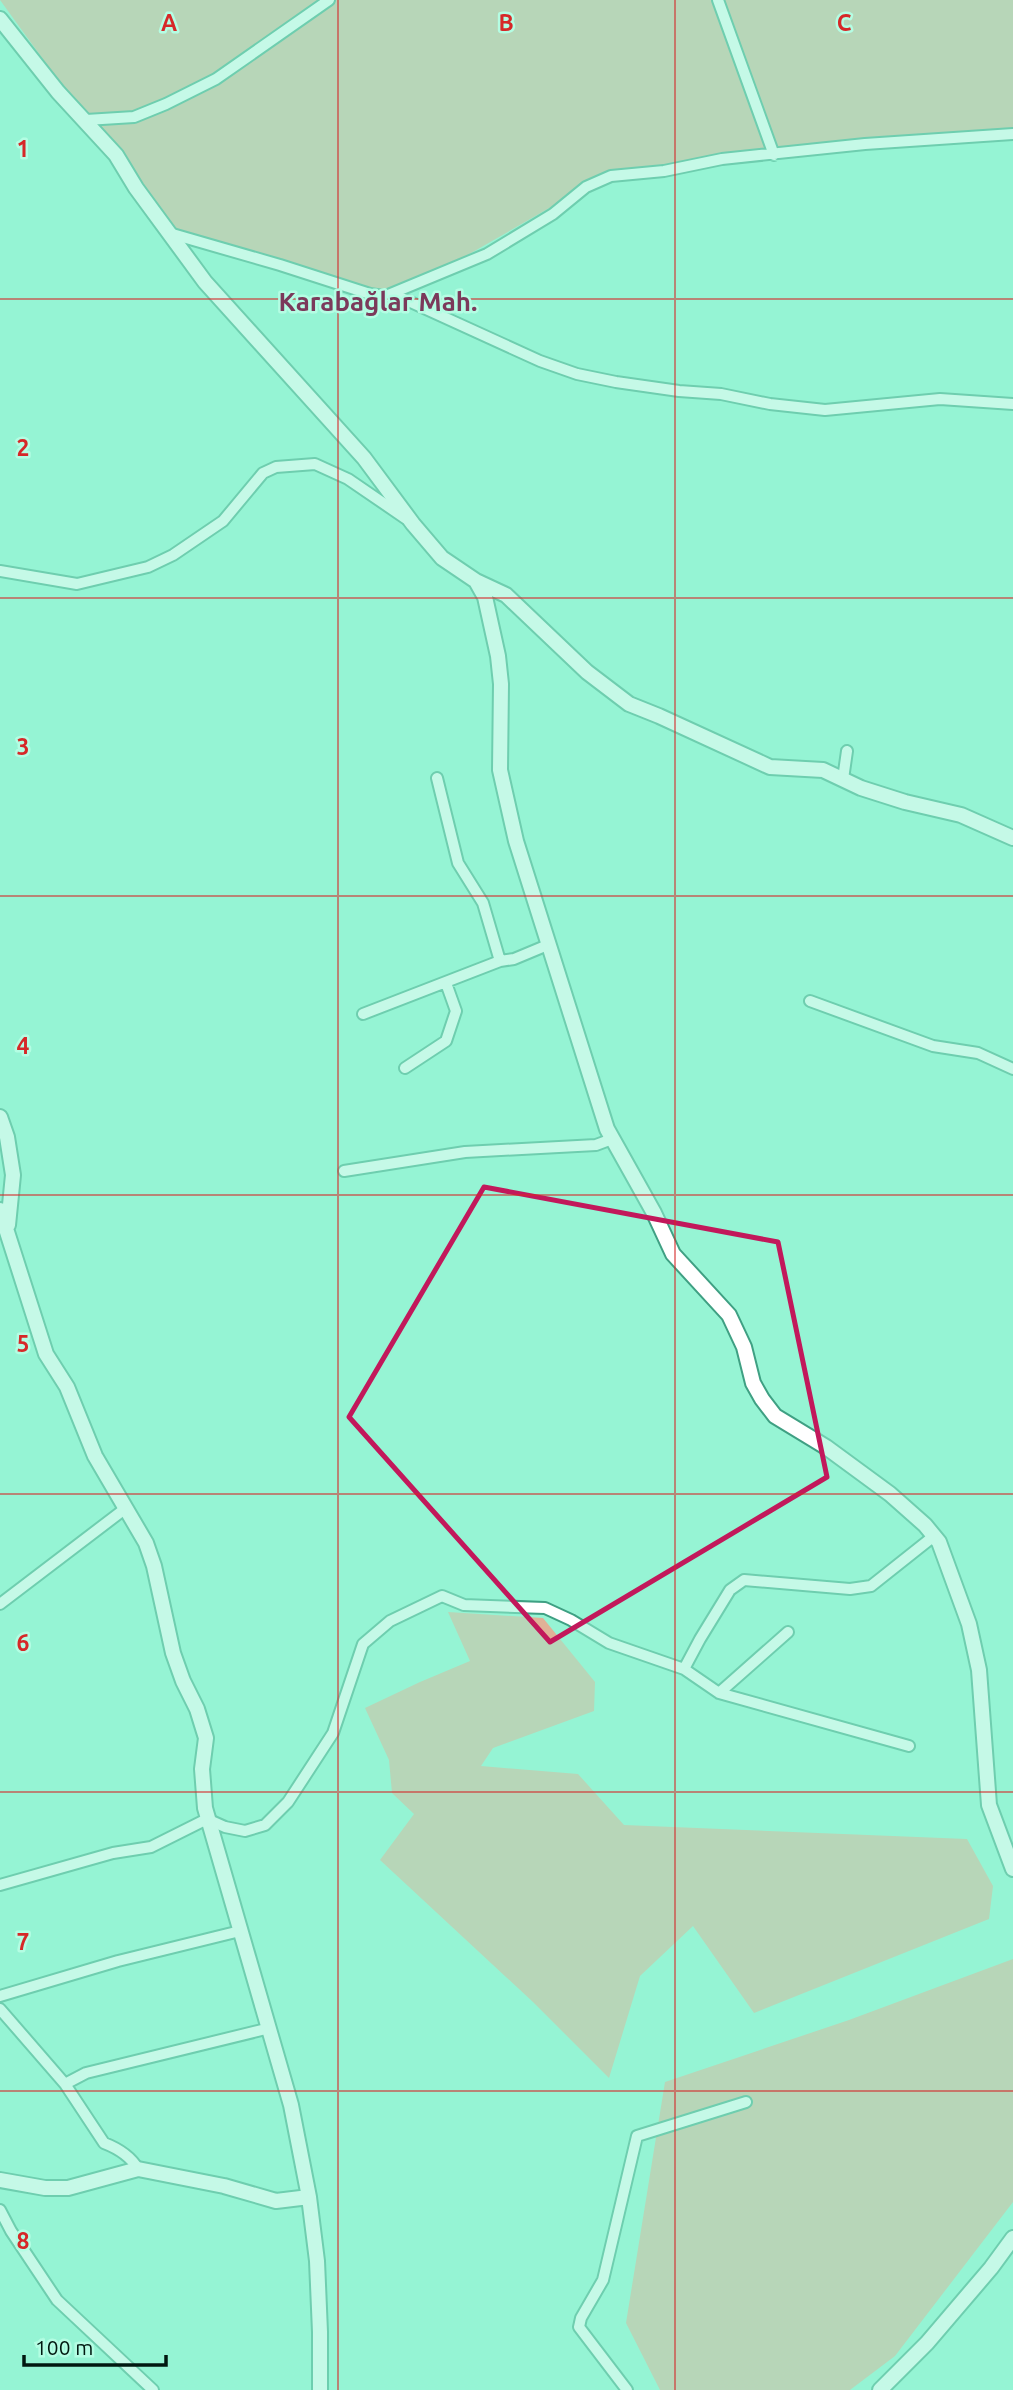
<svg xmlns="http://www.w3.org/2000/svg" width="1013" height="2390" font-family="Ubuntu,sans-serif">
	<rect width="100%" height="100%" fill="#96f4d4"/>
	<path fill="#e0b197" d="M0 0H1013V134L774 155 586 187 384 303 169 233Z
		M448 1612 543 1618 595 1682 594 1711 493 1748 481 1766 578 1774 624 1825 967 1839 993 1886 989 1919 754 2013 693 1926 640 1976 609 2078 533 2002 380 1860 414 1814 392 1793 389 1760 365 1708 420 1682 470 1661Z
		M1013 1959V2202L895 2356 850 2390H660L626 2323 665 2082 849 2020Z"/>
	<g fill="none" stroke-linecap="round" stroke-linejoin="round">
		<g stroke="#3fa083" stroke-width="14">
			<path id="minor" d="M718 0 774 155
				M86 120 134 117 166 104 216 79 329 0
				M169 233 280 265 370 294 404 299 540 361 577 374 616 382 679 391 721 394 770 404 825 410 940 399 1013 404
				M388 295 487 254 553 214 586 187 611 176 664 171 722 159 865 144 1013 134
				M0 571 77 584 148 567 173 555 223 521 263 473 276 467 315 464 348 479 405 518
				M437 778 458 863 483 903 500 961
				M843 779 847 751
				M810 1001 933 1046 978 1053 1013 1069
				M363 1014 500 961 514 959 550 944
				M405 1068 446 1041 456 1011 446 983
				M344 1171 465 1152 596 1145 612 1139
				M0 1604 126 1508
				M684 1669 719 1693 909 1746
				M719 1693 788 1632
				M0 1885 113 1853 151 1847 207 1819 225 1827 245 1831 265 1825 288 1802 333 1733 363 1644 390 1621 442 1596 464 1605 545 1608 571 1620 609 1643 684 1669 700 1639 730 1590 744 1580 850 1589 871 1586 934 1536
				M0 1996 118 1961 240 1931
				M0 2009 65 2084 104 2143C117 2148 131 2157 138 2169
				M65 2084 86 2073 270 2028
				M0 2210 11 2231 57 2300 153 2390
				M627 2390 579 2327 581 2318 603 2280 637 2136 746 2102"/>
		</g>
		<g stroke="#3fa083" stroke-width="18">
			<path id="tertiary" d="M0 19 58 92 116 155 136 188 205 282 364 458 413 524 442 558 476 581 506 595 587 672 629 704 659 716 770 767 823 770 861 788 905 802 961 815 1013 838
				M476 581 485 597 498 656 501 684 500 770 516 841 607 1129 654 1213 673 1254 729 1315 744 1347 753 1383 762 1399 775 1416 826 1447 890 1494 925 1525 939 1542 969 1624 979 1670 989 1805 1013 1869
				M0 1117 7 1137 13 1175 8 1225
				M0 1210 46 1354 67 1387 95 1456 146 1543 154 1566 173 1653 183 1681 197 1709 206 1738 202 1769 205 1808 291 2105 309 2197 317 2261 320 2332V2390
				M0 2180 45 2188H68L138 2169 224 2186 276 2201 309 2197
				M880 2390 927 2343 991 2268 1013 2238"/>
		</g>
		<use href="#minor" stroke="#fff" stroke-width="10"/>
		<use href="#tertiary" stroke="#fff" stroke-width="14"/>
	</g>
	<path d="M0 0H1013V2390H0ZM484 1187 778 1242 827 1477 550 1642 349 1417Z" fill="#96f4d4" fill-opacity=".55" fill-rule="evenodd"/>
	<path fill="none" stroke="#c2185b" stroke-width="5" stroke-linejoin="round" d="M484 1187 778 1242 827 1477 550 1642 349 1417Z"/>
	<path fill="none" stroke="#d62828" stroke-width="2" stroke-opacity="0.55" d="M338 0V2390M675 0V2390M0 299H1013M0 598H1013M0 896H1013M0 1195H1013M0 1494H1013M0 1792H1013M0 2091H1013"/>
	<g text-anchor="middle" stroke-width="5" stroke-linejoin="round" paint-order="stroke">
		<g font-size="26" font-weight="bold" fill="#7b395a" stroke="#b4fde3">
			<text x="378" y="311">Karabağlar Mah.</text>
		</g>
	</g>
	<g font-size="23" text-anchor="middle" font-weight="bold" fill="#d62828" stroke="#b4fde3" stroke-width="5" stroke-linejoin="round" paint-order="stroke">
		<text x="169" y="31">A</text>
		<text x="506" y="31">B</text>
		<text x="844" y="31">C</text>
		<text x="23" y="157">1</text>
		<text x="23" y="456">2</text>
		<text x="23" y="755">3</text>
		<text x="23" y="1054">4</text>
		<text x="23" y="1352">5</text>
		<text x="23" y="1651">6</text>
		<text x="23" y="1950">7</text>
		<text x="23" y="2249">8</text>
	</g>
	<path d="M24 2355v10h142v-10" fill="none" stroke="#001810" stroke-width="3.5"/>
	<text x="35" y="2355" font-size="21" fill="#001810" stroke="#b4fde3" stroke-width="5" paint-order="stroke">100 m</text>
</svg>
